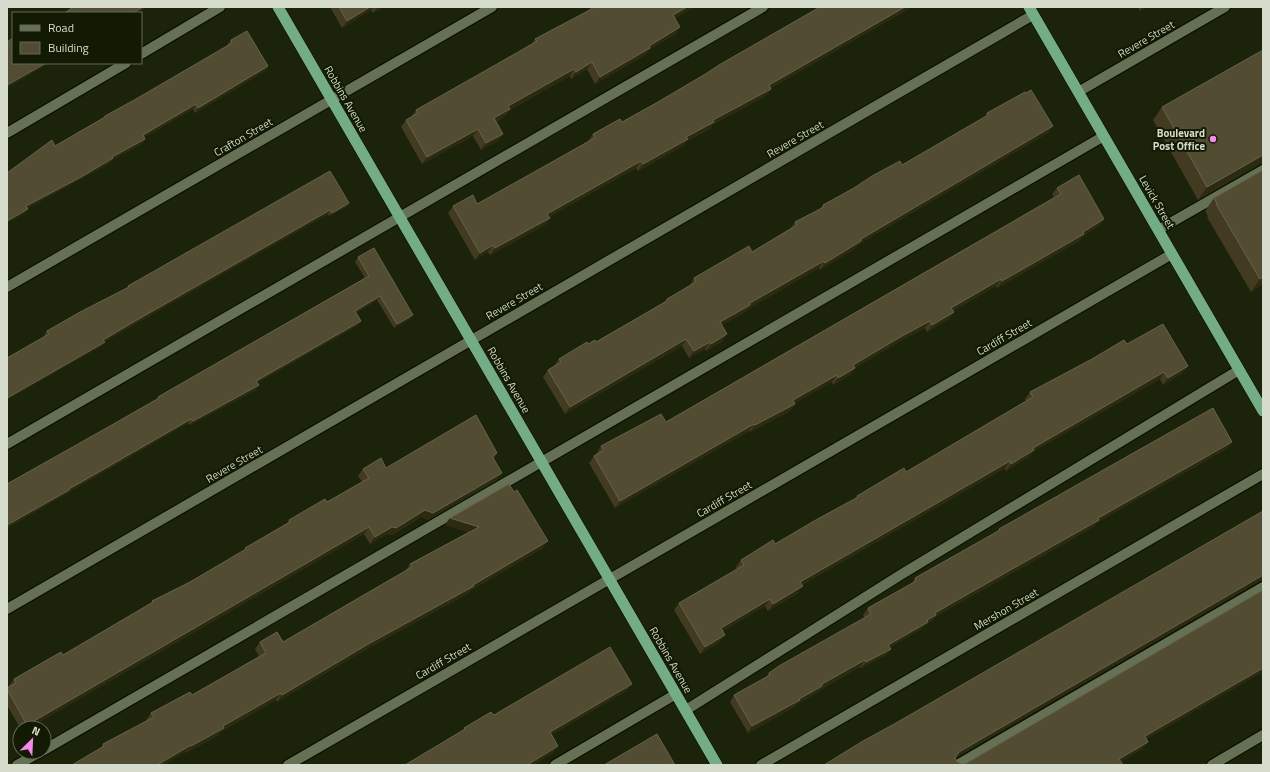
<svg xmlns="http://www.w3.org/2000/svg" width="1270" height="772" font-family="'Titillium Web',sans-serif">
	<rect width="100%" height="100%" fill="#1b230a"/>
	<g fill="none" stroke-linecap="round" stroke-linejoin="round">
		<g stroke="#060c00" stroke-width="12">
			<path id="service" d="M141 54 220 7
				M7 133 126 63
				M1158 230 1263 170
				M7 444 763 7
				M686 710 902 574 1239 370
				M44 750 1104 136
				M17 765 40 752
				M555 765 676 694
				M957 765 1263 587"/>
		</g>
		<g stroke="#060c00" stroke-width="12">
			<path id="minor" d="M1078 92 1225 7
				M7 287 492 7
				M7 609 1033 15
				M288 765 1172 254
				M761 765 1263 474
				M1212 765 1263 735"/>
		</g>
		<g stroke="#060c00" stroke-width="12">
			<path id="trunk" d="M278 7 717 765
				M1029 7 1263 411"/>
		</g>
		<use href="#service" stroke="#657054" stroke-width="10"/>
		<use href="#minor" stroke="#657054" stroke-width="10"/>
		<use href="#trunk" stroke="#74ac85" stroke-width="11"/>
	</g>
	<path fill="#423b21" d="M330 7H384L373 13 371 10 342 28Z
		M694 7 675 18 676 34 649 50 645 55 595 84 587 69 571 79 570 76 510 110 505 116 496 122 503 134 498 141 481 150 473 136 422 164 401 127 406 120 411 117 416 110 532 44 535 39Z
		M912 7 771 88 766 96 712 125 710 129 687 141 683 146 638 171 636 168 549 217 550 218 545 225 490 255 488 252 475 260 448 213 453 206 477 204 588 141 593 134 622 122Z
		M1138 7H1146L1140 11Z
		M231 40 268 66 265 71 195 113 193 109 150 134 144 137 145 139 142 144 112 160 110 163 77 181 27 208 24 214 55 146 103 118 105 116 136 99 228 46 227 45Z
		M1162 107 1260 164 1198 200 1153 120Z
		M987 113 1048 133 859 244 856 248 820 270 819 268 748 309 746 312 722 325 723 341 706 351 705 349 689 358 682 346 565 414 543 377 548 370 554 366 559 359 588 344 596 342 664 302 667 299 690 285 694 278 752 252 791 228 795 222 820 209 823 205 902 165 985 117Z
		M1263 170V284L1251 292 1207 217 1208 216 1205 211 1214 198Z
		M1057 188 1104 219 1099 226 1083 236 1079 241 997 288 996 286 953 311 954 312 949 319 927 332 925 328 897 343 855 368 850 375 833 385 832 382 795 403V404L790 411 750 432 749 431 615 508 589 463 594 456 597 454V453L601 446 666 422 1054 197 1052 194Z
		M349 203 346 207 329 216 328 214 104 341 102 346 45 336 44 335 47 331 126 289 128 286Z
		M358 257 410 319 394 328 377 300 356 313 361 321 358 325 257 383 259 385 256 390 190 425 188 423 7 528V484L110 426 157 399 158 397 365 278 355 262Z
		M1127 344 1183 373 1163 385 1160 379 1034 451 1029 457 1006 471 1005 468 802 585 798 593 768 611 765 606 723 631 720 642 700 654 674 610 679 603 737 569 736 567 741 560 775 544 856 498 857 496 906 472 1026 401 1025 399 1030 392Z
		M1228 448 1096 523 1095 526 1062 545 947 610 935 617 932 621 925 625 923 628 890 647 891 649 886 655 861 668 860 667 820 690 818 692 797 704 795 707 748 733 730 702 734 695 765 678 769 673 865 618 863 615 868 608 912 583 915 578 996 532 999 529Z
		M497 453 494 458 497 480 428 520 421 517 392 535 387 534 370 544 364 534 29 728H20L7 705V688L10 686H9L14 679 63 655 150 604 152 601 190 582 244 551 245 548 287 523 289 520 327 502 362 482 358 476 363 469 386 468Z
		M450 518 543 548 470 591 469 593 449 604 365 650 277 702 276 700 221 732 219 735 186 753V752L101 748 103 744 147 721 146 720 151 713 192 695 259 656 255 649 260 642H283L405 571 410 564 469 532 445 525Z"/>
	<path fill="#2c2a10" d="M143 7H148L138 13H133Z
		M370 7H373L371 10 342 28 347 21Z
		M378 7H384L373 13Z
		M687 7H694L669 22 673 15Z
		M905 7H912L764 92 769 85Z
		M1142 7H1146L1140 11Z
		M680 27 676 34 649 50 645 55 595 84 600 77 649 46Z
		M592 62 587 69 571 79 576 72Z
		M46 63H50L7 88V85Z
		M268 66 265 71 195 113 198 108Z
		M574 69 570 76 510 110 505 116 489 125 494 118 508 106Z
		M771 89 766 96 712 125 710 129 687 141 683 146 638 171 643 164 713 120Z
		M196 104 193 109 139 140 143 135Z
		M1053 126 1048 133 859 244 856 248 820 270 825 263 861 239Z
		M478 129 473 136 422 164 427 157Z
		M503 134 498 141 481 150 486 143Z
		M145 139 142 144 112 160 110 163 23 211 26 206 112 157Z
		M1263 155V164H1260L1198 200 1207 187Z
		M641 161 636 168 542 221 547 214Z
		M349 203 346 207 329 216 332 213Z
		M28 209 24 214 7 223V221Z
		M330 210 328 214 101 344 103 340Z
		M550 218 545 225 490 255 495 248Z
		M1104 219 1099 226 1083 236 1079 241 997 288 1002 281Z
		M493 245 488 252 475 260 480 253Z
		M824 261 819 268 748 309 746 312 715 329 720 322 750 303Z
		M1263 277V284L1251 292 1260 279Z
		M1001 279 996 286 946 315 951 308Z
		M380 296 377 300 352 315 355 311Z
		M954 312 949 319 927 332 932 325Z
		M413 315 410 319 394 328 397 324Z
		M361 321 358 325 253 385 256 381Z
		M930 321 925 328 897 343 848 372 853 365 902 336Z
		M727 334 723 341 706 351 711 344Z
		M686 339 682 346 565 414 570 407Z
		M105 342 102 346 7 400V398Z
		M710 342 705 349 689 358 694 351Z
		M1188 366 1183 373 1163 385 1168 378Z
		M855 368 850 375 833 385 838 378Z
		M1164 372 1160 379 1034 451 1029 457 1006 471 1011 464 1033 448Z
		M837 375 832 382 788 407 793 400Z
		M259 385 256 390 190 425 193 421Z
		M795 404 790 411 750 432 755 425Z
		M191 419 188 423 7 528V525Z
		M754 424 749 431 615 508 620 501Z
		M1232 442 1228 448 1096 523 1095 526 1062 545 947 610 935 617 932 621 925 625 923 628 884 651 888 645 927 620 935 613Z
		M1010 461 1005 468 795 589 800 582Z
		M502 473 497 480 428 520 421 517 392 535 387 534 370 544 375 537 392 527Z
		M450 518 479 527 474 534 445 525Z
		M369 527 364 534 29 728H25L27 725Z
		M548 541 543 548 470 591 469 593 449 604 365 650 277 702 282 695 370 643 473 585Z
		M1263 575V581H1260L954 759 959 752Z
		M803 586 798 593 768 611 773 604Z
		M770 599 765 606 716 635 721 628Z
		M725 635 720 642 700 654 705 647Z
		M891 649 886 655 861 668 866 662Z
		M865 660 860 667 820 690 818 692 797 704 795 707 748 733 752 726 799 699 822 684Z
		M1263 668V672L1140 743 1145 736Z
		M632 684 627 691 545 739 550 732Z
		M281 693 276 700 221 732 219 735 186 753 191 746 223 726Z
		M1148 742 1143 749 1116 765 1119 759Z
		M191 745 186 752 164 765H157Z
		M558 746 553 753 534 765H527Z"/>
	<path fill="#524c33" stroke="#66634b" d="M74 7H143L133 13H64Z
		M339 7H370L347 21Z
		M594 7H687L673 15 680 27 649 46 650 48 600 77 592 62 576 72 574 69 508 106 510 109 494 118 503 134 486 143 478 129 427 157 406 120 418 113 416 110 520 51 537 41 535 39 586 12Z
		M820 7H905L769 85 771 89 713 120 714 122 686 137 688 139 643 164 641 161 547 214 550 218 495 248 493 245 480 253 453 206 473 195 477 204 595 138 593 134 620 119 622 122 658 102 707 73 719 65Z
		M247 31 268 66 198 108 196 104 153 129 143 135 145 139 112 157 113 158 81 177 26 206 28 209 7 221V173L52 140 55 146 105 117V116L136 99 232 43 231 40Z
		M13 38V63H46L7 85V42Z
		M1263 50V155L1207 187 1162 107Z
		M1031 90 1053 126 861 239V241L825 263 824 261 750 303V305L720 322 727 334 711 344 710 342 694 351 686 339 570 407 548 370 561 362 559 359 587 342 588 344 595 340 596 342 667 301V299L696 282 694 278 749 246 752 252 797 225 795 222 824 207 823 205 854 188 872 176 900 161 902 165 988 115 987 113 1025 92 1026 93Z
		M1263 170V277L1260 279 1216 204H1217L1214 198Z
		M330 171 349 203 332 213 330 210 135 321 103 340 105 342 7 398V358L49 334 47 331 80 312 129 287 128 286Z
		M1079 175 1104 219 1083 232 1084 234 1002 281 1001 279 951 308 954 312 932 325 930 321 902 336 853 365 855 368 838 378 837 375 793 400 795 404 755 425 754 424 620 501 594 456 604 450 601 446 661 414 666 422 1061 194 1057 188Z
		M374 248 413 315 397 324 380 296 355 311 361 321 256 381 259 385 193 421 191 419 69 489V490L7 525V484L110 426 159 398 158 397 177 386 369 276 358 257Z
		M1163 324 1188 366 1168 378 1164 372 1033 448 1034 450 1011 464 1010 461 800 582 803 586 773 604 770 599 721 628 725 635 705 647 679 603 744 565 741 560 773 540 775 544 814 521 858 497 857 496 904 468 906 472 1033 397 1030 392 1092 359 1124 340 1127 344Z
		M1213 408 1232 442 1098 518 1099 520 1067 538 952 603 935 613 936 615 927 620 928 622 888 645 891 649 866 662 865 660 822 684V686L799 699 800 700 752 726 734 695 770 675 769 673 779 666 871 614 868 608 916 581 915 578 1000 530 999 529Z
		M476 415 497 453 492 456 502 473 433 513 425 510 396 528 392 527 375 537 369 527 27 725 7 689V688L16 683 14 679 61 652 63 655 153 602 152 601 190 582 246 549 245 548 290 522 289 520 325 499 327 502 369 478 363 469 381 458 386 468Z
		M509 484 514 492 517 490 548 541 473 585 474 586 454 597 370 643 282 695 281 693 223 726 224 728 191 746V745L157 765H72L104 746 103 744 154 717 151 713 190 692 192 695 266 653 260 642 277 632 283 642 412 567 410 564 479 527 450 518Z
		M1263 511V575L959 752 955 758 957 762 962 764H965L1263 590V668L1145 736 1148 742 1119 759 1123 765H824L863 741 896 723Z
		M610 647 632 684 550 732 558 746 527 765H402L404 764 405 765 465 729 464 728 491 712 494 715Z
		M657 734 675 765H604Z"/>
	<circle fill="#f788ec" stroke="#121a03" stroke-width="1.5" cx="1213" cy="139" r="4"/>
	<g text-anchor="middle" stroke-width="4" stroke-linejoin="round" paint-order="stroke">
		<g font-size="11" fill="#d5dccc" stroke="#121a03">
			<text transform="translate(1146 39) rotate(-30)" y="4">Revere Street</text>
			<text transform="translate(346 99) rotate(60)" y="4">Robbins Avenue</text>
			<text transform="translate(243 137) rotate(-30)" y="4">Crafton Street</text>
			<text transform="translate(795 139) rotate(-30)" y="4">Revere Street</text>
			<text transform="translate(1157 202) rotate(60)" y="4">Levick Street</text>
			<text transform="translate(514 301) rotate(-30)" y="4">Revere Street</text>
			<text transform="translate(1004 337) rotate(-30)" y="4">Cardiff Street</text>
			<text transform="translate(509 380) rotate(60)" y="4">Robbins Avenue</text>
			<text transform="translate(234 464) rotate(-30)" y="4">Revere Street</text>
			<text transform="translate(724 499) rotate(-30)" y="4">Cardiff Street</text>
			<text transform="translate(1006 609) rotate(-30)" y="4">Mershon Street</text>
			<text transform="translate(671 660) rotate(60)" y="4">Robbins Avenue</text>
			<text transform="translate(443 661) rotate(-30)" y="4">Cardiff Street</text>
		</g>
		<g font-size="11" font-weight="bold" fill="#d5dccc" stroke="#121a03" text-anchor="end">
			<text x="1205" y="137">Boulevard<tspan x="1205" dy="13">Post Office</tspan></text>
		</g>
	</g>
	<rect width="1270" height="772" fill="none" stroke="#d5dccc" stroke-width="16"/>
	<rect x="12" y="12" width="130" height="52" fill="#121a03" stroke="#606853"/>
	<rect x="20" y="25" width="20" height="6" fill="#657054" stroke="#606853"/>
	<text x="48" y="32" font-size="12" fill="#d5dccc">Road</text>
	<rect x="20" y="42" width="20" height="12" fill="#524c33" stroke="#606853"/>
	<text x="48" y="52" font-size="12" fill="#d5dccc">Building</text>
	<g transform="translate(32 740) rotate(24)"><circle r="19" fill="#121a03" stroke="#606853"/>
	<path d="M0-3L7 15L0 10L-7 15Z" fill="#f788ec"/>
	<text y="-6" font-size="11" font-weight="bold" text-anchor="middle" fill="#d5dccc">N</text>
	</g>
</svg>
